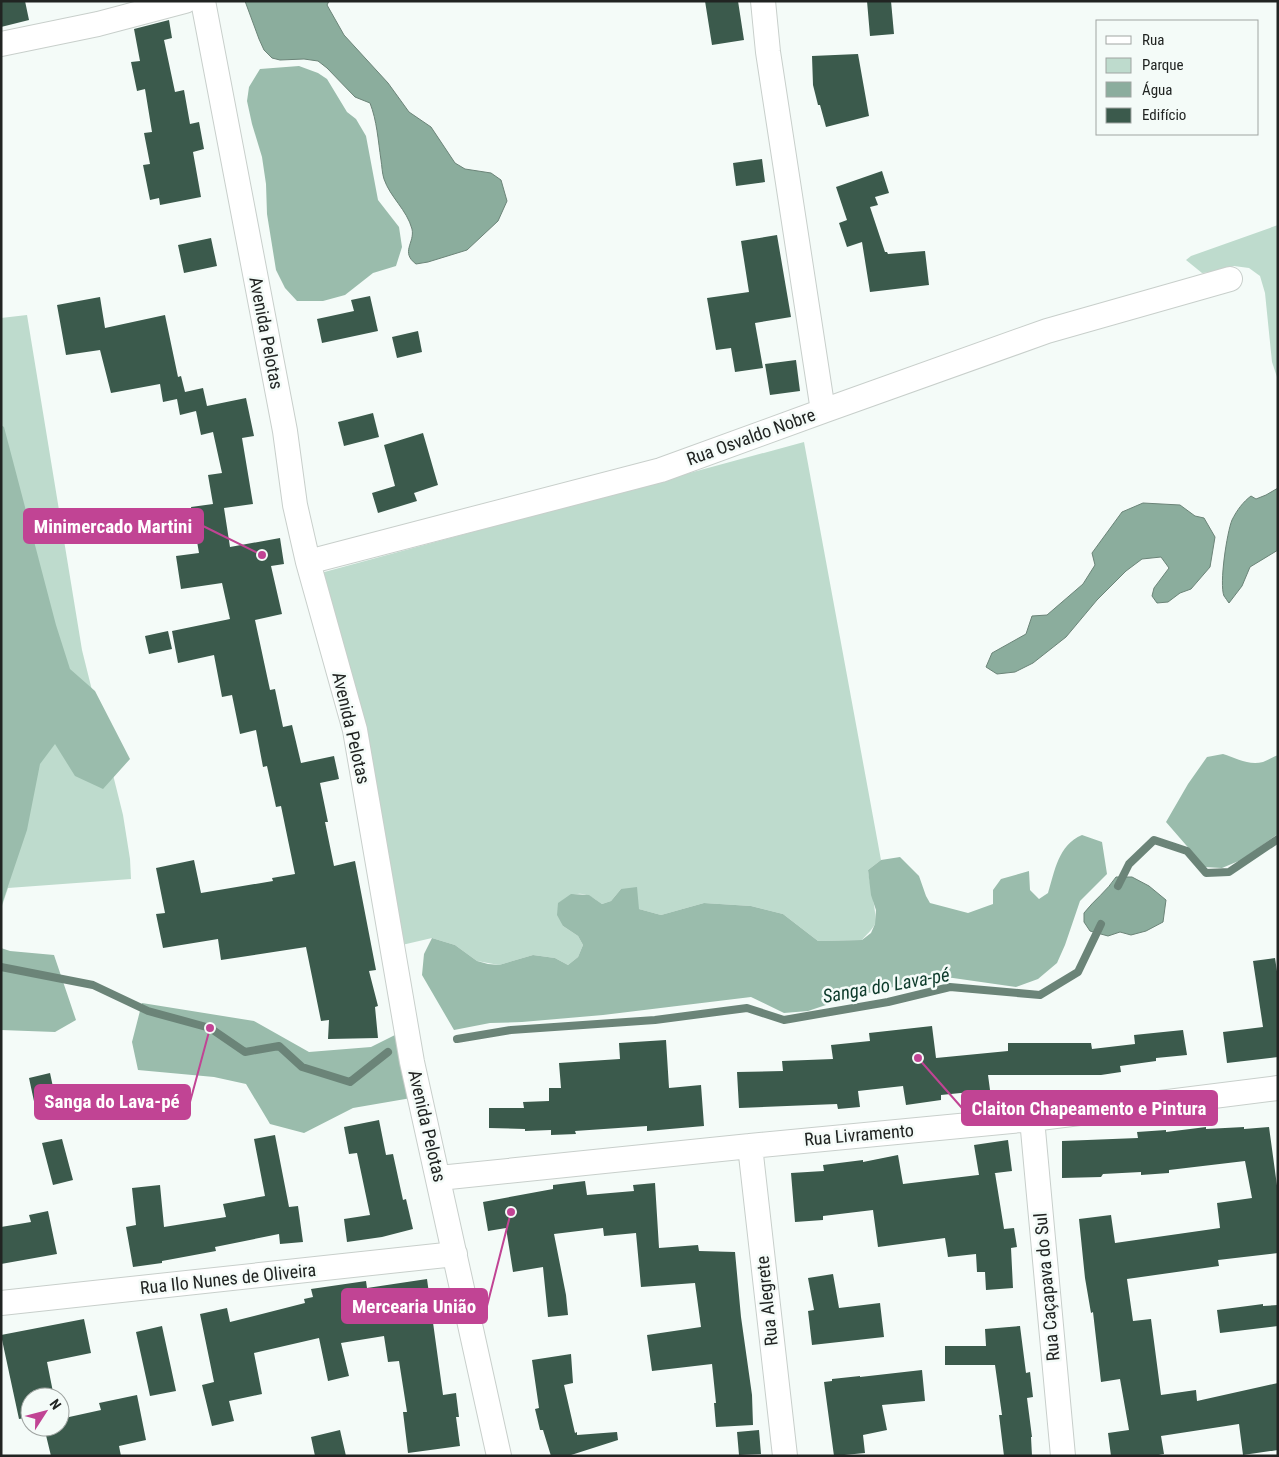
<svg xmlns="http://www.w3.org/2000/svg" width="1279" height="1457" font-family="'Roboto Condensed',sans-serif">
	<rect width="100%" height="100%" fill="#f4fbf8"/>
	<path fill="#bedbcd" d="M1278 225V380L1272 362 1265 293 1260 276 1249 268 1234 266 1214 272 1202 273 1186 260 1191 256Z
		M27 315 82 650 123 815 130 859 131 879 8 888 1 909V318Z
		M804 442 881 860 868 870C869 881 878 917 875 924 872 930 866 935 862 940L818 941 783 914 751 906 704 903 661 915 639 909 621 889 611 901 602 904C584 891 577 890 559 903L563 926 578 936 583 945 578 957 568 965 555 958 533 955 499 965 477 961 455 945 432 938 389 948 317 574Z"/>
	<path fill="#9abcac" d="M299 66 318 73 327 79 347 112 356 119 366 136 378 200 399 227 402 247 396 266 373 273 345 295 323 301H297L285 288 276 270 267 214 266 184 262 157 252 124 247 101 249 87 260 69Z
		M1 425 4 427 56 625 70 669 95 691 130 759 103 789 75 776 55 744 40 764 27 830 1 907Z
		M1223 754C1236 758 1249 766 1263 762 1268 760 1273 757 1278 755V834L1241 860 1222 868 1205 867 1166 822 1188 784 1207 757Z
		M1082 835 1102 842 1107 874 1080 901 1065 945 1057 963 1038 979 1016 987 946 977 902 985 847 998 808 1011 784 1013 751 997 603 1015 522 1022 490 1023 454 1030 422 975 424 954 432 938 455 945 477 961 488 964 499 965 533 955 555 958 568 965 578 957 583 945 578 936 563 926 557 915 558 903 571 894 589 895 602 904 611 901 621 889 637 887 639 909 661 915 704 903 751 906 783 914 818 941 862 940 871 933 875 924 876 910 871 895 868 870 881 860 900 857 919 876 926 896 930 903 968 913 993 904V890L1001 879 1029 871 1030 890 1039 899 1048 893C1055 871 1058 845 1082 835Z
		M1 948 10 951 54 955 76 1020 55 1032 1 1030Z
		M142 1003 254 1021 309 1052 371 1047 403 1031 417 1097 353 1108 304 1133 270 1124 246 1084 214 1077 138 1070 132 1042Z"/>
	<path fill="#8bad9d" stroke="#6b8478" d="M245 1H329L327 5 344 35 388 83 409 112 431 127 455 163 465 169 491 173 501 180 507 201 498 221 467 250 428 262 416 264C400 252 415 243 412 229 407 210 390 197 384 179 382 173 382 166 381 160 378 140 377 121 370 103L355 97 327 68 318 61 304 59 280 60 272 58 264 50 259 39Z
		M1278 488V550L1250 567 1242 586 1229 603C1228 602 1225 597 1224 596 1219 584 1227 532 1232 520 1237 510 1243 502 1251 496L1256 499 1266 495Z
		M1143 503 1180 505 1195 516 1204 518 1215 537 1210 567 1191 589 1180 593 1168 602 1157 603 1152 596 1154 588 1169 568 1161 557 1142 559 1126 571 1097 600 1066 637 1033 663 1015 672 997 674 986 667 992 653 1026 634 1032 616 1047 615 1083 584 1095 565 1092 553 1122 512Z
		M1116 877H1132L1149 886 1166 900 1163 922 1146 931 1131 935 1120 932 1108 936 1090 931 1084 922V913C1094 900 1107 891 1116 877Z"/>
	<g fill="none" stroke-linecap="round" stroke-linejoin="round">
		<path stroke="#6b8478" stroke-width="8" d="M1118 886 1129 864 1154 840 1187 851 1206 873 1229 872 1278 839
			M1 967 93 985 148 1011 210 1028 245 1052 279 1046 302 1067 350 1082 388 1052
			M457 1039 511 1030 655 1020 747 1008 784 1020 888 1002 950 987 1040 995 1078 972 1101 924"/>
	</g>
	<path fill="#3b5a4c" d="M1 1H25L29 20 1 27Z
		M705 1H738L744 40 712 45Z
		M867 1H891L894 34 870 36Z
		M169 20 172 38 164 40 175 92 184 90 190 124 199 122 204 149 193 152 201 197 160 205 159 198 150 200 143 165 150 164 144 133 152 132 145 89 137 91 131 62 140 61 134 29Z
		M858 54 869 116 826 127 820 105H818L813 85 812 56Z
		M762 159 765 182 736 186 733 163Z
		M882 171 889 193 875 197 878 205 870 207 885 252H887L888 254 925 251 929 285 870 292 862 242 847 247 839 223 847 220 836 187Z
		M777 235 791 317 755 323 763 368 735 372 731 348 716 350 707 298 749 292 741 241Z
		M211 238 217 266 184 273 178 245Z
		M370 296 378 331 322 343 317 319 354 311 351 300Z
		M100 297 105 328 165 315 178 377 181 376 185 392 203 388 207 406 246 398 254 436 242 438 253 504 224 508 230 547 280 538 284 564 271 566 282 614 255 620 270 690 275 689 283 727 292 725 301 763 334 756 339 779 320 783 328 822H325L334 866 355 861 376 970 369 971 378 1006 375 1007 378 1038 328 1039 329 1020 321 1021 306 947 221 960 218 939 163 948 156 914 165 913 156 868 194 860 201 893 273 881 272 878 295 874 281 806 276 807 267 766 263 767 256 730 240 734 232 695 222 697 214 655 178 663 172 631 230 619 222 583 181 589 176 556 199 553 191 507 213 504 208 475 222 473 213 432 201 435 196 411 180 415 177 399 163 402 160 384 111 393 100 350 66 355 57 305Z
		M418 331 422 352 397 358 392 337Z
		M796 360 800 391 770 395 765 364Z
		M373 413 379 437 344 446 338 422Z
		M423 433 438 485 414 493 417 501 378 513 372 493 395 486 384 445Z
		M168 631 172 649 149 654 145 636Z
		M1275 958 1278 978V1057L1227 1063 1223 1032 1263 1027 1253 961Z
		M932 1026 936 1058 1008 1051V1043H1091L1092 1049 1135 1044 1134 1035 1183 1030 1187 1055 1156 1058V1061L1120 1066 1121 1072 1101 1075H988L990 1090 941 1095V1100L906 1105 903 1086 858 1091 860 1107 838 1109 837 1104 739 1108 737 1072 783 1071 782 1061 833 1059 831 1045 870 1041 869 1033Z
		M666 1040 669 1088 701 1085 704 1126 647 1131V1126L575 1131 576 1134 551 1135V1130L525 1131V1129L489 1128V1108H524L523 1102 549 1101V1088H561L559 1063 620 1059 619 1043Z
		M50 1073 56 1101 35 1106 29 1078Z
		M379 1120 386 1155 393 1154 403 1200 406 1199 413 1229 382 1237 347 1242 344 1219 370 1215 357 1153 349 1154 344 1127Z
		M1206 1127V1129L1244 1127V1129L1269 1127 1278 1193V1253L1218 1260 1219 1266 1127 1279 1133 1321 1151 1319 1161 1395 1196 1390 1197 1401 1278 1383V1450L1243 1455 1239 1424 1161 1436 1164 1454 1153 1456H1111L1108 1433 1129 1430 1120 1379 1101 1382 1093 1312 1091 1313 1085 1278 1079 1219 1111 1215 1115 1243 1220 1228 1217 1203 1252 1198 1245 1161 1169 1170V1173L1141 1175V1172L1103 1174 1101 1177 1062 1178V1141L1138 1138 1137 1132 1166 1130V1132Z
		M275 1135 289 1207 298 1206 303 1242 280 1244 279 1234 215 1247 216 1251 162 1261V1263L133 1267 126 1227 136 1225 132 1188 160 1185 164 1227 226 1217 223 1204 265 1196 254 1139Z
		M62 1139 73 1180 53 1185 42 1143Z
		M1008 1140 1012 1171 979 1175 974 1145Z
		M898 1155 903 1184 995 1173 1004 1229 1014 1228 1017 1247 1011 1248 1013 1288 986 1290 985 1272H977L976 1254 948 1257 945 1238 878 1247 873 1210 823 1216V1220L795 1222 791 1173 824 1171 823 1165 863 1160V1162Z
		M585 1181 587 1195 634 1191 633 1185 655 1183 659 1248 698 1245 699 1251 735 1252 741 1317 752 1395 753 1425 716 1427 714 1403H716L712 1364 652 1371 647 1335 701 1327 695 1283 641 1287 636 1233 604 1236 603 1228 554 1234 566 1295 568 1315 548 1317 543 1267 513 1272 506 1228 488 1231 483 1202 553 1189V1185Z
		M48 1211 57 1254 1 1264V1227L31 1222 29 1215Z
		M833 1274 839 1308 880 1303 884 1337 812 1345 808 1311 814 1310 808 1278Z
		M427 1279 443 1395 456 1393 459 1417H456L460 1446 408 1453 403 1412H407L399 1361 388 1362 384 1336 341 1343 349 1376 328 1381 319 1338 254 1353 262 1394 229 1401 234 1421 212 1426 202 1385 214 1382 200 1314 227 1308 230 1322 305 1303 304 1299 313 1297 311 1289 366 1281 367 1288Z
		M1263 1304V1306L1278 1305V1326L1220 1333 1217 1310Z
		M84 1319 91 1353 47 1362 54 1397H30V1417L19 1419 1 1335Z
		M162 1326 176 1391 150 1396 136 1332Z
		M1020 1326 1026 1373 1030 1372 1033 1397 1027 1398 1032 1437H1031L1032 1456H1004L999 1415H1002L995 1365H945V1346H986L985 1329Z
		M571 1354 573 1383 564 1385 575 1433 577 1432V1435L617 1432 618 1440 568 1456H551L543 1430H540L535 1409 539 1408 532 1360Z
		M922 1370 925 1401 882 1405 887 1430 863 1435 865 1453 834 1456 824 1382 832 1381V1379L860 1376V1377Z
		M137 1395 146 1440 119 1446 121 1456H51L44 1427H60V1419L101 1410 99 1403Z
		M340 1430 346 1456H315L311 1437Z
		M759 1430 761 1454 739 1455 737 1432Z"/>
	<g fill="none" stroke-linecap="round" stroke-linejoin="round">
		<g stroke="#c8cfcb" stroke-width="26">
			<path id="minor" d="M203 1 285 431 295 505 308 562 355 730 412 1062 499 1456
				M1 44 98 24 185 1
				M823 411 1047 331 1230 279
				M308 562 661 470 823 411 768 52 763 1
				M1032 1119 1063 1456
				M750 1146 785 1456
				M439 1178 750 1146 1032 1119 1278 1088
				M1 1303 455 1254"/>
		</g>
		<use href="#minor" stroke="#fff" stroke-width="24"/>
	</g>
	<g text-anchor="middle" stroke-width="5" stroke-linejoin="round" paint-order="stroke">
		<g font-size="18" fill="#212422" stroke="#f4fbf8">
			<text transform="translate(266 333) rotate(79)" y="6">Avenida Pelotas</text>
			<text transform="translate(751 437) rotate(-20)" y="6">Rua Osvaldo Nobre</text>
			<text transform="translate(351 728) rotate(77)" y="6">Avenida Pelotas</text>
			<text transform="translate(427 1126) rotate(77)" y="6">Avenida Pelotas</text>
			<text transform="translate(859 1135) rotate(-5)" y="6">Rua Livramento</text>
			<text transform="translate(228 1279) rotate(-6)" y="6">Rua Ilo Nunes de Oliveira</text>
			<text transform="translate(1047 1287) rotate(-95)" y="6">Rua Caçapava do Sul</text>
			<text transform="translate(767 1301) rotate(-96)" y="6">Rua Alegrete</text>
		</g>
		<g font-size="19" font-style="italic" fill="#0d3b2b" stroke="#f4fbf8">
			<text transform="translate(886 985) rotate(-10)" y="7">Sanga do Lava-pé</text>
		</g>
	</g>
	<path fill="none" stroke="#c14494" stroke-width="2" d="M262 555L203 526M210 1028L190 1102M918 1058L962 1108M511 1212L487 1306"/>
	<g fill="#c14494" stroke="#f4fbf8" stroke-width="2">
		<circle cx="262" cy="555" r="5"/>
		<circle cx="210" cy="1028" r="5"/>
		<circle cx="918" cy="1058" r="5"/>
		<circle cx="511" cy="1212" r="5"/>
	</g>
	<g fill="#c14494" stroke="#c14494" stroke-width="2">
		<rect x="24" y="509" width="179" height="34" rx="5"/>
		<rect x="35" y="1085" width="155" height="34" rx="5"/>
		<rect x="962" y="1091" width="255" height="34" rx="5"/>
		<rect x="342" y="1289" width="145" height="34" rx="5"/>
	</g>
	<g font-size="19" text-anchor="middle" font-weight="bold" fill="#fff">
		<text x="113" y="533">Minimercado Martini</text>
		<text x="112" y="1108">Sanga do Lava-pé</text>
		<text x="1089" y="1115">Claiton Chapeamento e Pintura</text>
		<text x="414" y="1313">Mercearia União</text>
	</g>
	<rect width="1279" height="1457" fill="none" stroke="#212422" stroke-width="5"/>
	<rect x="1096" y="20" width="162" height="115" fill="#f4fbf8" stroke="#a0a5a2"/>
	<rect x="1106" y="36" width="25" height="8" fill="#ffffff" stroke="#a0a5a2"/>
	<text x="1142" y="45" font-size="15" fill="#212422">Rua</text>
	<rect x="1106" y="58" width="25" height="15" fill="#bedbcd" stroke="#a0a5a2"/>
	<text x="1142" y="70" font-size="15" fill="#212422">Parque</text>
	<rect x="1106" y="82" width="25" height="15" fill="#8bad9d" stroke="#a0a5a2"/>
	<text x="1142" y="95" font-size="15" fill="#212422">Água</text>
	<rect x="1106" y="108" width="25" height="15" fill="#3b5a4c" stroke="#a0a5a2"/>
	<text x="1142" y="120" font-size="15" fill="#212422">Edifício</text>
	<g transform="translate(45 1412) rotate(54)"><circle r="24" fill="#f4fbf8" stroke="#a0a5a2"/>
	<path d="M0-4L9 19L0 12L-9 19Z" fill="#c14494"/>
	<text y="-8" font-size="14" font-weight="bold" text-anchor="middle" fill="#212422">N</text>
	</g>
</svg>
